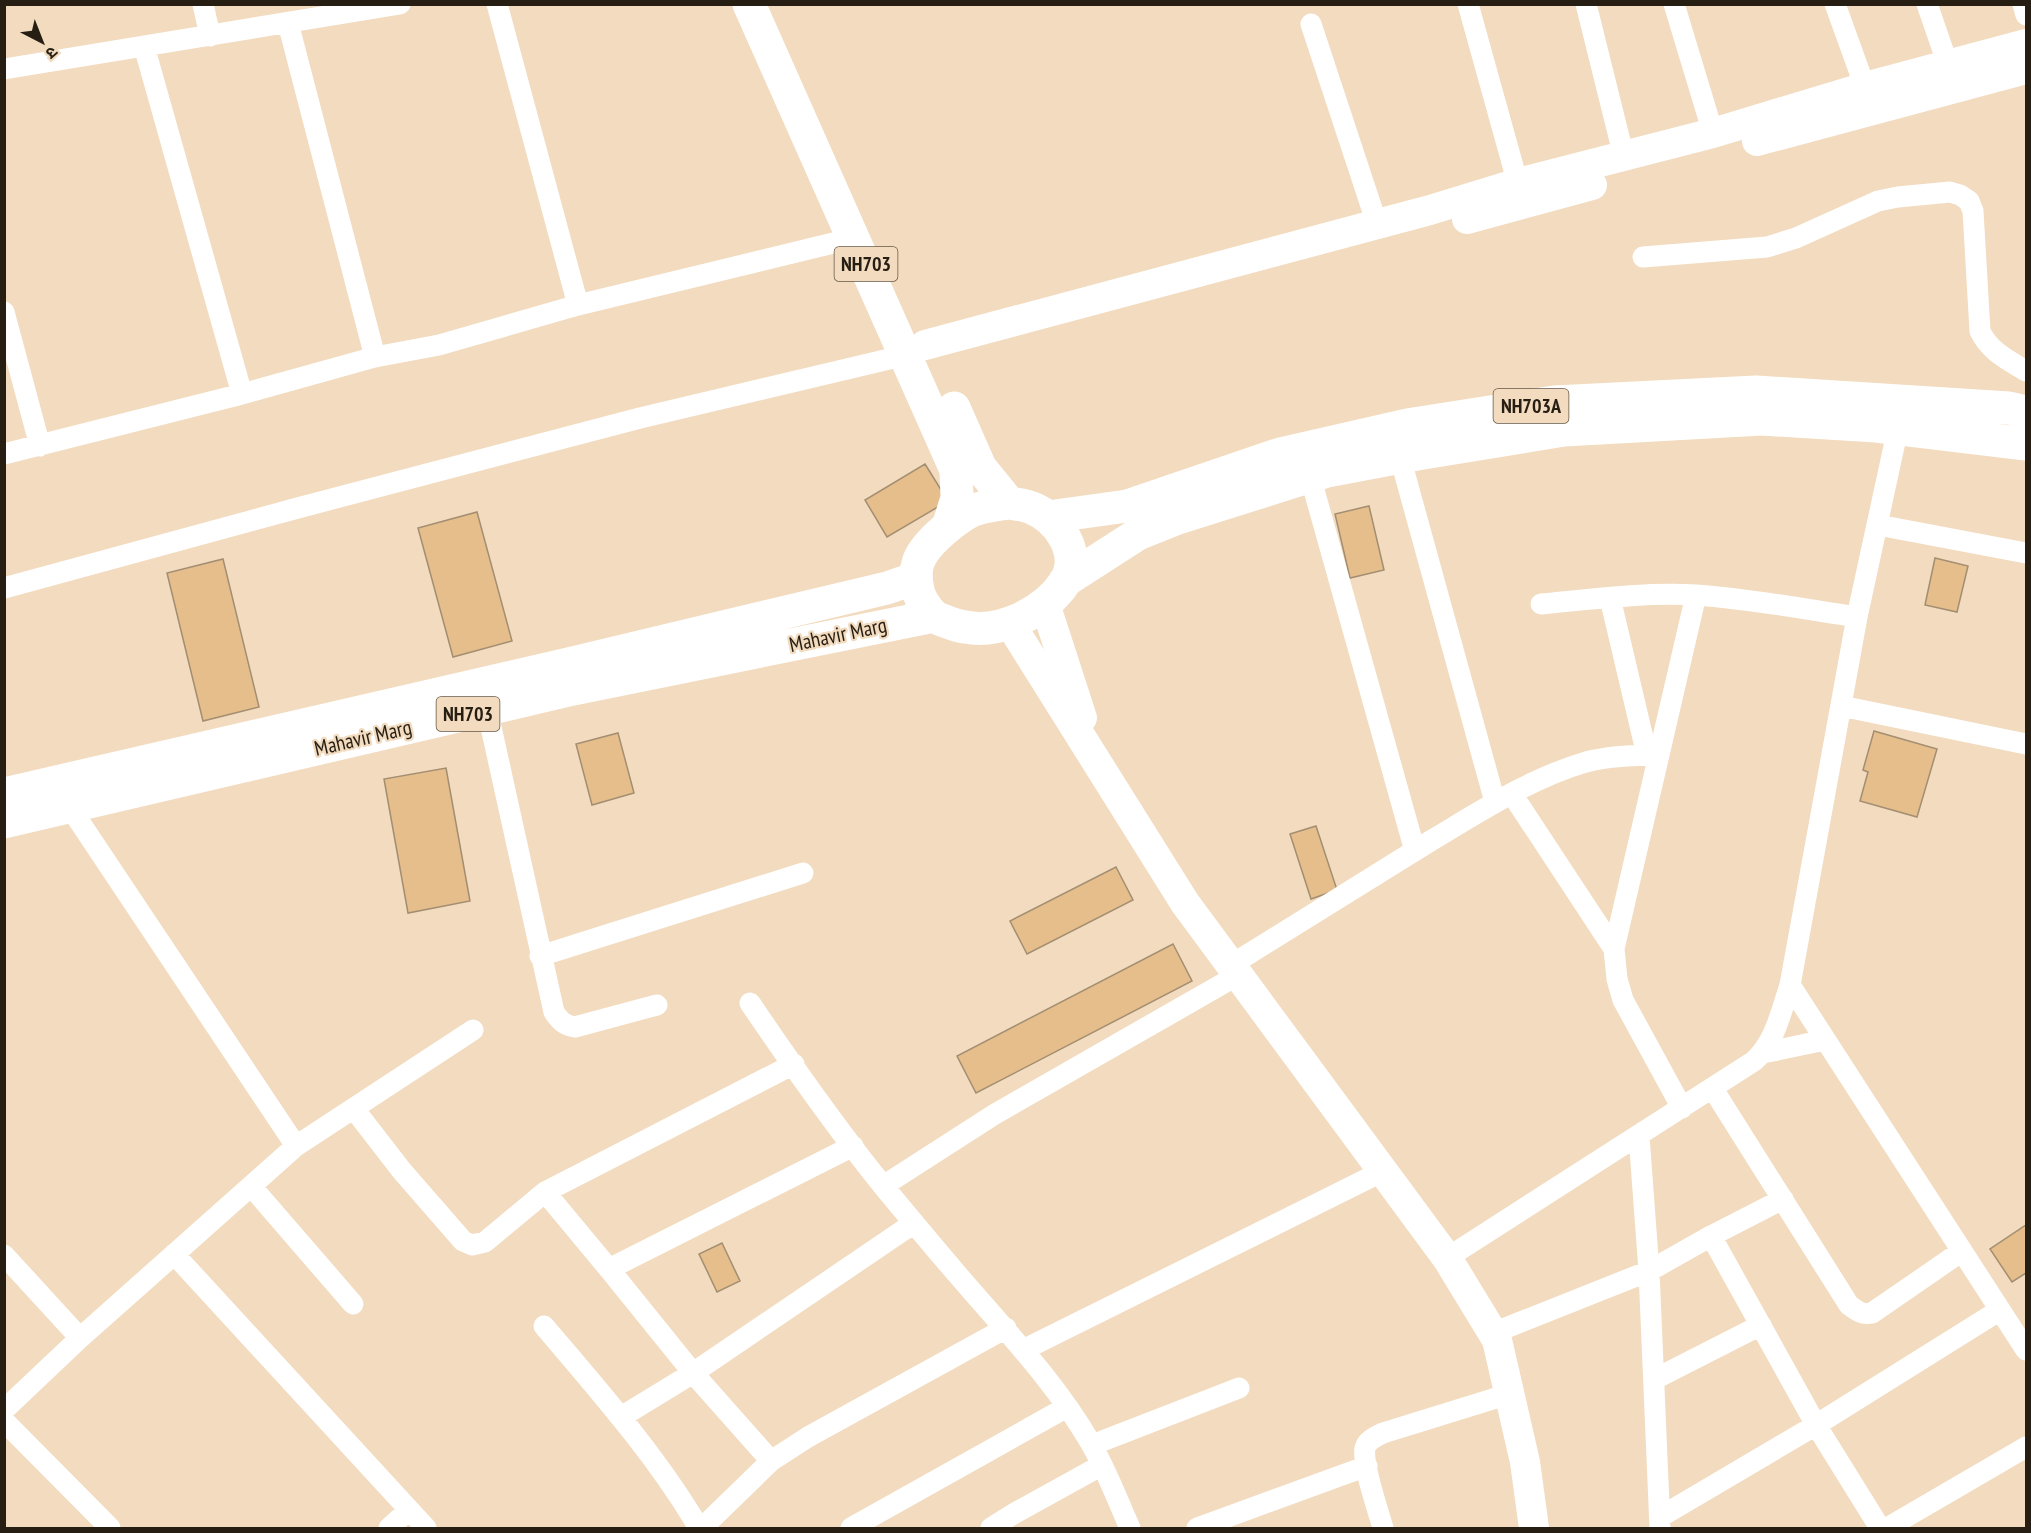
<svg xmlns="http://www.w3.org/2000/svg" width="2031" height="1533" font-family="'PT Sans Narrow','Noto Sans Devanagari',sans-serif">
	<rect width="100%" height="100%" fill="#f2dbbe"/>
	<path fill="#e5be8c" stroke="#a38e72" stroke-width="1.5" d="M925 464 948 501 887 537 865 500Z
		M1369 506 1384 570 1350 578 1335 514Z
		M477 512 512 641 453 657 418 528Z
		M1935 558 1968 566 1957 612 1925 605Z
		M223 559 259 707 203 721 167 573Z
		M1874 731 1937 749 1917 817 1860 801 1868 772 1863 770Z
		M618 733 634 793 592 805 576 744Z
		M446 768 470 901 408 913 384 779Z
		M1316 826 1337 890 1311 899 1290 834Z
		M1116 867 1133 900 1027 954 1010 921Z
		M1173 944 1192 981 976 1093 957 1056Z
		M2026 1225V1273L2012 1282 1990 1249Z
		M722 1243 740 1281 717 1292 699 1254Z"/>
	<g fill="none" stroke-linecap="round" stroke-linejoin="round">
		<path stroke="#fff" stroke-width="21" d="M203 4 210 36
			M497 4 578 305
			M1468 4 1521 195
			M1586 4 1624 157
			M1674 4 1713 133
			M1835 4 1865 87
			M1927 4 1948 65
			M2023 4 2026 15
			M288 23 375 357
			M1311 24 1377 224
			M144 46 242 394
			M4 69 400 4
			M1643 257 1767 247 1796 238 1878 201 1898 197 1950 192 1960 195 1969 201 1973 211 1980 331C1989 351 2008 360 2026 371
			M4 312 40 446
			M4 454 242 394 375 357 439 345 578 305 854 238
			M1400 457 1495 802
			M1310 476 1415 851
			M1878 525 2026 553
			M4 588 294 509 640 418 906 355
			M1610 598 1647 755
			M1541 604C1592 599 1645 592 1697 595 1751 599 1804 609 1857 617
			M1841 706 2026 744
			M487 709 554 1012C560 1021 564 1025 575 1027L657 1005
			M1512 794 1614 949
			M69 806 296 1146
			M540 956 803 873
			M1231 965C1298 923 1365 881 1432 840 1481 811 1531 778 1586 762 1609 756 1634 755 1658 755
			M1790 985 2026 1350
			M750 1003C792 1065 836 1128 884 1187 908 1216 932 1245 957 1274 1003 1328 1054 1380 1090 1442 1106 1469 1117 1499 1130 1528
			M1763 1053 1825 1040
			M1713 1089 1849 1305C1857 1311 1862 1315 1872 1313L1962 1251
			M1682 1108 1623 1000 1617 979 1614 949 1696 595
			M354 1109 402 1171 463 1241 472 1245 485 1242 545 1192 609 1269 853 1146
			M1639 1136 1649 1271 1660 1528
			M251 1186 353 1304
			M883 1186 995 1114 1238 975
			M545 1192 794 1064
			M1711 1236 1816 1425 1880 1528
			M174 1254 426 1528
			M4 1255 80 1338
			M1447 1258 1754 1061C1775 1042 1781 1012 1790 985L1857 617 1898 428
			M609 1269 693 1373 771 1461
			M544 1326C599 1391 656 1455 699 1528
			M1493 1333 1649 1271 1711 1236 1783 1199
			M1023 1350 1383 1171
			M1655 1379 1761 1325
			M4 1410 80 1338 296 1146 473 1030
			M621 1417 693 1373 914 1223
			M4 1421 110 1528
			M1092 1445 1239 1388
			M1660 1517 1816 1425 2000 1310
			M389 1528 409 1510
			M702 1528 771 1461 808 1437 1006 1328
			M851 1528 1067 1407
			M991 1528 1015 1513 1102 1465
			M1197 1528 1367 1466
			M1383 1528C1378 1510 1362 1465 1365 1448 1367 1440 1377 1436 1383 1433L1509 1394
			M1887 1528 2026 1447"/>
		<path stroke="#fff" stroke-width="30" d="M1757 141 2026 69
			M1467 219 1592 185
			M925 345 1430 210 1518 183 1713 133 1865 87 2026 44
			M1045 604 1082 718
			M1009 622 1185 903 1447 1258 1497 1340 1525 1462 1534 1528"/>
		<path stroke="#fff" stroke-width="33" d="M749 4 956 470 957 498 948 527
			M954 408 980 467 1009 503
			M1009 503C1016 504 1025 505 1032 508 1058 518 1083 554 1065 582 1045 612 1001 634 965 627 956 626 948 622 939 619 930 615 920 600 918 590 916 581 915 572 918 563 923 545 953 521 969 512 982 506 996 505 1009 503Z
			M1048 517 1127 506 1280 454 1407 425 1554 402 1756 392 2009 408 2026 412
			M1065 581 1138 534 1178 518 1327 471 1417 454 1564 430 1762 419 1876 426 2026 444
			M4 794 568 664 887 588 916 578
			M4 822 573 689 934 616"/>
	</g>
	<g text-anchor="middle" stroke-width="4.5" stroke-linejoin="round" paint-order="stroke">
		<g fill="#f2dbbe" stroke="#645746" stroke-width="1.5">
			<rect x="834.5" y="247" width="63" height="34" rx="4.5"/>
			<rect x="1493.5" y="389" width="75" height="34" rx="4.5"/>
			<rect x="436.5" y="697" width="63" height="34" rx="4.5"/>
		</g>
		<g font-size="20" font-weight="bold" fill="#271e13">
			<text x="866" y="271">NH703</text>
			<text x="1531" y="413">NH703A</text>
			<text x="468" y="721">NH703</text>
		</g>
		<g font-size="21" fill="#271e13" stroke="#f2dbbe">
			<text transform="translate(838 635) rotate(-12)" y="7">Mahavir Marg</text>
			<text transform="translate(363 738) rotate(-13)" y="7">Mahavir Marg</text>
		</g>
	</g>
	<rect width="2031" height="1533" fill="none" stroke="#271e13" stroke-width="12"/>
	<g transform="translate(42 42) rotate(138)" stroke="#f2dbbe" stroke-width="4.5" paint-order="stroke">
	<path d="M0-4.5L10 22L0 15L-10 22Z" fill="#271e13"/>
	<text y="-9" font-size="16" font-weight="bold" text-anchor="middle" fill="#271e13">उ</text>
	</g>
</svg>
